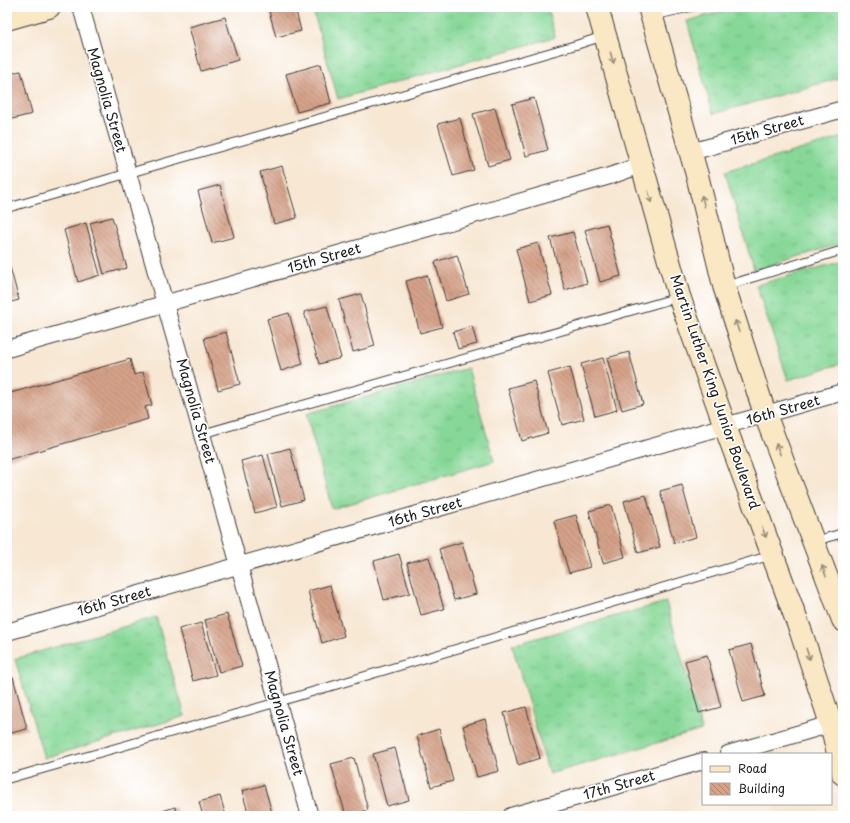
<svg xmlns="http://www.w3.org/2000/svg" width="850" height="823" font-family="'Playpen Sans',sans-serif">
	<defs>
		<pattern id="grass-tufts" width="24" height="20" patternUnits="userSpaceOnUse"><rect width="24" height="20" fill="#87d898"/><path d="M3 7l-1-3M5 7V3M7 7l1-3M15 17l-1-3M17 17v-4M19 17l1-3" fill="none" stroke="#74b982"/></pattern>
		<pattern id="building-back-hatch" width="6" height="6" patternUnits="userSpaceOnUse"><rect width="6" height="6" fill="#d5a289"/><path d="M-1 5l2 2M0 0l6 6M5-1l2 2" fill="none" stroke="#ac836f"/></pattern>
	</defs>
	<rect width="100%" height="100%" fill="#fff"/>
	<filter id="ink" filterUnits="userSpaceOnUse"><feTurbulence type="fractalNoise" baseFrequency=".025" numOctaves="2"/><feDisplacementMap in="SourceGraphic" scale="8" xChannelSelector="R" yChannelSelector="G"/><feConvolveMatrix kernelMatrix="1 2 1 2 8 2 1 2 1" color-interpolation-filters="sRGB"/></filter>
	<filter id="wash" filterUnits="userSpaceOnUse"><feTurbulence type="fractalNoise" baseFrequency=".012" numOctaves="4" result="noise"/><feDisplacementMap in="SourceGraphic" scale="16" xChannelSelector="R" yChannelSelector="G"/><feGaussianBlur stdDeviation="0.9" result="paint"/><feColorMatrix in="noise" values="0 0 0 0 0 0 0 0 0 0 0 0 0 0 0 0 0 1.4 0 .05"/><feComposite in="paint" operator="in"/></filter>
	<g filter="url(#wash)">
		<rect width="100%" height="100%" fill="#f7e7d3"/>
		<path fill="url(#grass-tufts)" stroke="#527a5a" d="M312 7H547L555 37 338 99Z
			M738 7H843V77L713 114 687 21Z
			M843 137V243L754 270 725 172Z
			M843 261V363L788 380 756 285Z
			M468 368 494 461 332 509 306 414Z
			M666 602 702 730 549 774 512 645Z
			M156 617 185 716 44 758 15 659Z"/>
		<g id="blocks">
			<path fill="url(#building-back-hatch)" d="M268 7H295L301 31 276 37Z
				M225 17 238 60 201 71 189 27Z
				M321 64 331 103 297 112 286 74Z
				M21 71 32 114 8 120 7 74Z
				M534 98 548 150 526 156 512 104Z
				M495 108 510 160 488 166 473 114Z
				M460 118 474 170 453 176 438 124Z
				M282 166 297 218 274 224 260 172Z
				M220 185 234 237 212 243 198 191Z
				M112 217 127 268 104 274 90 223Z
				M86 223 100 275 78 282 64 230Z
				M607 224 621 276 600 282 585 230Z
				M573 232 587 283 565 290 550 238Z
				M538 243 552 295 530 301 516 249Z
				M457 255 469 294 446 301 435 262Z
				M7 256 19 300 7 303Z
				M427 275 442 327 420 333 406 281Z
				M361 294 375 346 353 352 339 300Z
				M327 306 341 358 319 364 304 312Z
				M289 313 303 364 281 371 267 319Z
				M472 326 477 344 458 349 453 332Z
				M226 332 240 384 218 390 204 338Z
				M629 352 643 404 622 410 607 358Z
				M603 358 617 410 595 416 581 364Z
				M130 359 134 375 143 372 152 405 145 407 148 419 7 460V394Z
				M570 367 584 419 562 425 548 373Z
				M534 381 548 433 522 441 508 388Z
				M290 448 304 500 282 506 268 454Z
				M263 455 277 507 255 513 241 461Z
				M682 485 696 537 674 543 660 491Z
				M646 495 660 547 638 553 624 501Z
				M611 505 625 557 603 563 589 511Z
				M576 515 590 567 569 573 554 521Z
				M462 542 476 594 454 600 439 549Z
				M399 554 410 593 384 600 374 561Z
				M429 557 444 609 421 615 407 563Z
				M330 585 344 636 322 643 308 591Z
				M227 614 242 666 219 672 205 620Z
				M201 623 216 675 193 681 179 629Z
				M751 644 765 696 743 702 729 650Z
				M707 655 721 707 699 713 685 661Z
				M13 677 27 729 7 734V679Z
				M526 707 540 758 518 765 504 713Z
				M485 719 499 771 477 777 463 726Z
				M439 729 453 781 431 787 417 736Z
				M395 748 409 800 387 806 373 754Z
				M354 758 368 810 346 816 331 764Z
				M264 785 273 816H249L242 791Z
				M220 796 226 816H203L199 802Z
				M175 807 178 816H154L153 814Z"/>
		</g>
	</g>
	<g filter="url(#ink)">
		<use href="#blocks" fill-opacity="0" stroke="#3d3a37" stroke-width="1"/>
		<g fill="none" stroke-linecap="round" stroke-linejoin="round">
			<g stroke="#3d3a37" stroke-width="10">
				<path id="lane" d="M652 16 691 7
					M7 208 576 45 604 36
					M725 286 843 250
					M202 434 679 297
					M815 541 843 533
					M7 779 278 702 772 555"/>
			</g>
			<g stroke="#3d3a37" stroke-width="18">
				<path id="street" d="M81 7 310 816
					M691 152 843 109
					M7 349 613 175 641 165
					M7 632 843 392
					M728 754 831 724
					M511 816 703 761"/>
			</g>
			<g stroke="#3d3a37" stroke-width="24">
				<path id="secondary" d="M597 7 679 296 725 426 801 632 831 724 843 774
					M649 7 697 175 724 286 765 414 843 620
					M7 19 49 7"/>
			</g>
			<use href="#lane" stroke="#fff" stroke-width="8"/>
			<use href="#street" stroke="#fff" stroke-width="16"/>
			<use href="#secondary" stroke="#fae7c3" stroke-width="22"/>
		</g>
		<defs><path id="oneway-shaft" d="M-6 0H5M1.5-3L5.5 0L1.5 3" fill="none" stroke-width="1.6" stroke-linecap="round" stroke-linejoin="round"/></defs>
		<g stroke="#968c78">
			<use href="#oneway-shaft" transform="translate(612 58) rotate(74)"/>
			<use href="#oneway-shaft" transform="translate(650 197) rotate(74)"/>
			<use href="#oneway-shaft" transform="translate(703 201) rotate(-104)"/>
			<use href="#oneway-shaft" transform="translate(737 326) rotate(-108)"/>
			<use href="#oneway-shaft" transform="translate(778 449) rotate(-111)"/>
			<use href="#oneway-shaft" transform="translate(764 532) rotate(70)"/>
			<use href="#oneway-shaft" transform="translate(824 571) rotate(-111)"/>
			<use href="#oneway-shaft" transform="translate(808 654) rotate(72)"/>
		</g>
	</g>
	<g text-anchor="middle" stroke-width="3.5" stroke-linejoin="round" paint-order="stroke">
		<g font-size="14" fill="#1c1c1c" stroke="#fff">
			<text transform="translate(107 100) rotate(74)" y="5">Magnolia Street</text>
			<text transform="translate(767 130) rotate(-16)" y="5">15th Street</text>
			<text transform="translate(324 258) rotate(-16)" y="5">15th Street</text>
			<text transform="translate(715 392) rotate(71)" y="5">Martin Luther King Junior Boulevard</text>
			<text transform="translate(783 410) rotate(-16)" y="5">16th Street</text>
			<text transform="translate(196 411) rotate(74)" y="5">Magnolia Street</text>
			<text transform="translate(425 512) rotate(-16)" y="5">16th Street</text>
			<text transform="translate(114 601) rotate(-16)" y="5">16th Street</text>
			<text transform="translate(284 723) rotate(74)" y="5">Magnolia Street</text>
			<text transform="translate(619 785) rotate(-16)" y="5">17th Street</text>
		</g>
	</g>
	<rect width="850" height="823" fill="none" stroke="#fff" stroke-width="24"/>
	<rect x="702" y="753" width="130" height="52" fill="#ffffff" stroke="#a4a4a4"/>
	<rect x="710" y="766" width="20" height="6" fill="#fae7c3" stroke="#a4a4a4"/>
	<text x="738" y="773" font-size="12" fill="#1c1c1c">Road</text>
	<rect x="710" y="783" width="20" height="12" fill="url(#building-back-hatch)" stroke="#a4a4a4"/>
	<text x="738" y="793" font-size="12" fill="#1c1c1c">Building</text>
</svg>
